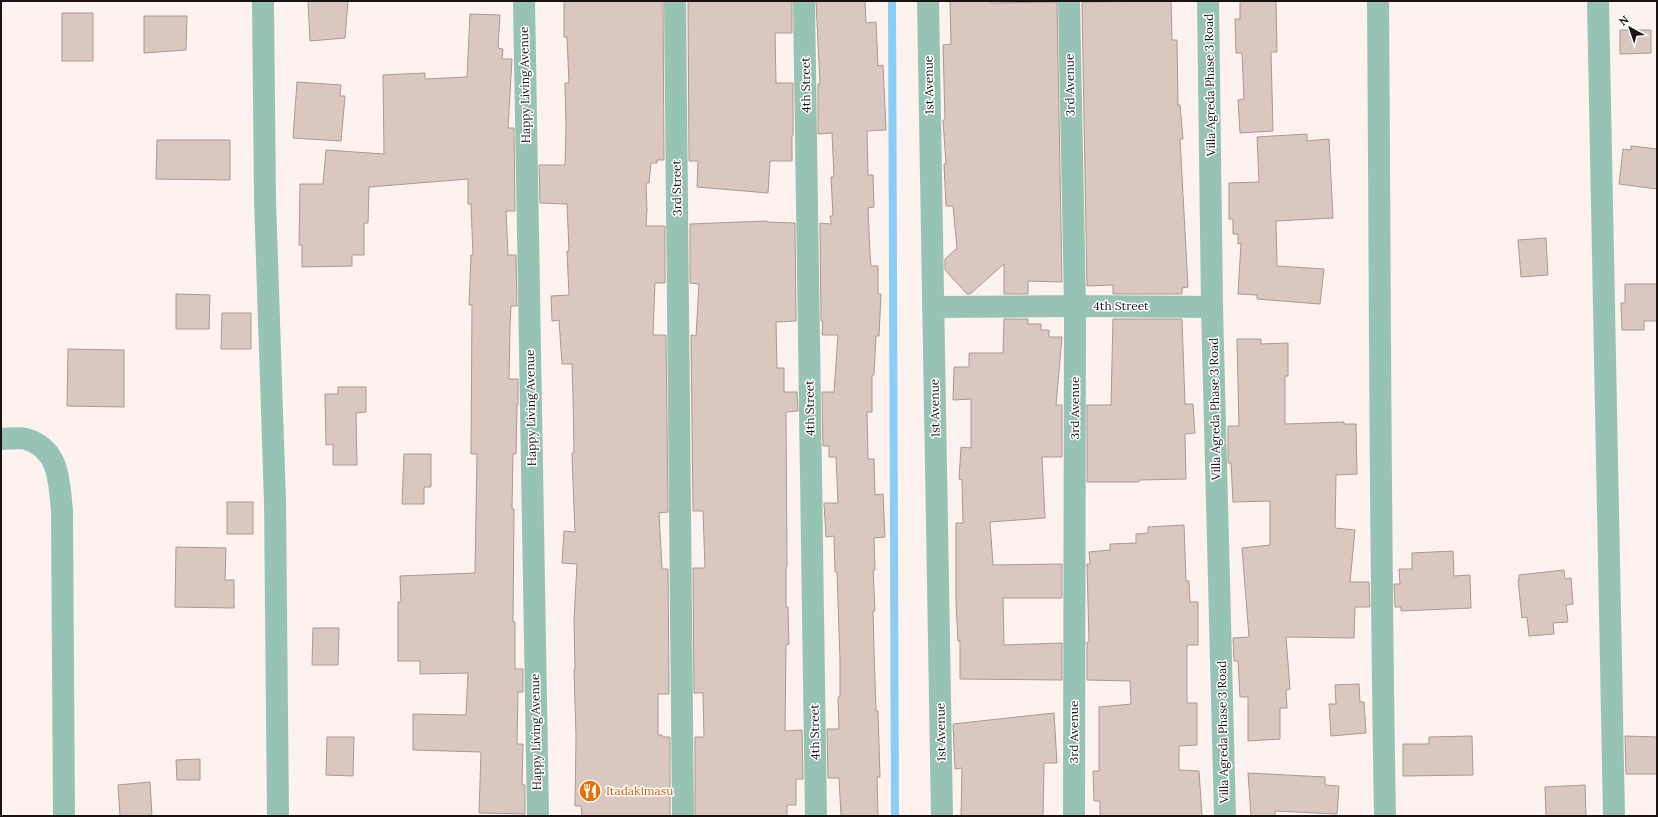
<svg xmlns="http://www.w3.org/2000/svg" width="1658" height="817" font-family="Lora,serif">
	<rect width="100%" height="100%" fill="#fdf2ed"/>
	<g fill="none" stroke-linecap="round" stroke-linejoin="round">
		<path stroke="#8bcdf9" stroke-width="8" d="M892 1 895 816"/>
	</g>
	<path fill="#d9c7c0" stroke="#aa9892" d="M308 1H348L345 38 310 41Z
		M564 1H663L664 160H657V163H651L649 183H646L647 210 646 226H665V283H655L653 335H666L668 512 659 513 662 569H668L669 694H658V735H662V737H670V816H582L581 806H575L576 736 574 669H575L574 619 577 564 562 563 564 531 575 532 573 483 572 453H574L573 395 572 364H562L559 320 552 321 551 296 569 295 567 251H569L567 204 540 203 539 165H565L566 127 565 83H569L567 37H564Z
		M688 1H792V33H775L776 83H793V135H792V161H770L768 193 697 187 698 161H689Z
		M816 1H865L866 23 876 22 878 66 883 65 886 130 867 131 868 175H873L874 207 868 208 870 254 871 266H878V294H881L879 336H876L874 375H872V412H867L868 459H874L875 495 883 494 885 537 874 538 875 570H873L875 611H873L874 650 876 711H878L880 777H877L878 816H841L839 778H828L827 729H839L838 697H840V660L837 572H835L834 536 826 537 824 503H838L836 457H829V446H823L822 392H834L838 335H822L823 321H821L820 223 831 224 830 216H833L831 177H834L832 133 818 134V84H820Z
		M950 1H990V3L1057 2 1062 282 1028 281V294H1004V264L970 294H967L945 270V259L957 248 953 206H946L944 164H946L943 120H945L943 45 951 44Z
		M1171 1 1172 40H1177L1178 105H1180L1183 139H1180L1188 287 1182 288V294H1113V285L1087 286 1082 2Z
		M1240 1H1276L1277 52H1271L1273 131 1240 133 1238 100 1244 99 1242 53H1236L1235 19H1240Z
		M62 13H93V61H62Z
		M470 14 500 15 498 48 503 49 502 59H512L508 128H514L515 211H506L508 255H516L517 306H511L510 327 509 379H518V405H517L516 454H513L512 509H514L513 622H515V669H523V692H518L517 744H523L522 785H525V814L479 813 481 752 413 750V714L466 715 468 673 420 674V661H398V602H401L400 576 475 573 477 454H471L472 305H469L471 255H473L471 204H468V179L369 187 368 223H364V255H352V266L302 267V245H299L300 184H323L326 150 384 154 383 75 425 73V79L467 77Z
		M144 16H187L186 50 144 53Z
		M1620 30H1651V53L1620 54Z
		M297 82 341 85 340 96H345L341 141 293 138Z
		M1307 134V141L1329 139 1333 218 1276 221 1277 266 1324 269 1320 304 1257 299V295L1238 294 1241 243 1238 244V234H1233V219H1229V183L1259 182 1257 137Z
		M157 140H230V180L156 179Z
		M1631 146 1657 149V189L1619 184 1623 149 1631 150Z
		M767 221V222L795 223 796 321 776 322 777 368H784V392H797L798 411 786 412 787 566 786 567V607H788L789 644 786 645 785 731 802 730 803 779H796V805H787V816H695V737H704L703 693H694L693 568H705L703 511H693L691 335 696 336 699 284 690 283V224Z
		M1546 238 1548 275 1521 277 1518 240Z
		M1625 284H1657V321H1644V330H1622L1621 303H1625Z
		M176 294 210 295 209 329H176Z
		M222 313H251V349H221Z
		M1004 319H1028V324H1041V330H1049V337H1062L1056 405H1062V457H1042L1045 518 990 522 993 565 1062 564V598H1003L1004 645 1062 643V680L960 679V641H958L956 603V523H963L962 480 959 479 961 447 971 448V399L953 400 954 367H969V353H1003Z
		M1113 319H1182L1185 404H1193L1195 433 1185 434 1186 479 1139 480V482H1087V405H1111Z
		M1237 339H1261V344L1288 343V376H1285V424L1344 422V424H1356L1357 474 1336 475 1335 528 1355 530 1350 582H1369L1370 607H1355L1354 638 1286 637 1290 689 1286 690 1287 708H1280V739L1248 741V697H1240L1238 661H1234L1233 638 1249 637 1242 548 1270 545V501L1233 502 1231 463H1228V426H1239Z
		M68 349 124 350V407L67 406Z
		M338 387H366V412L356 413 357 465H333V444L326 445 325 394H338Z
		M404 454H431V487H424V504H402Z
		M227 502H253V534H227Z
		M1184 525 1186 581H1189L1190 602H1198V645H1187V703H1197V745L1179 746V770L1199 771 1202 816H1100V801H1094L1093 771H1099V707L1131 704 1130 681 1087 680V642H1089L1087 564H1090L1089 552 1110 550V544L1136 543V534L1148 533V527Z
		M176 547 226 548 225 580H234V608L175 607Z
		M1453 551 1454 576 1470 575 1471 608 1401 611V607H1395L1394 584H1400L1399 569H1412V553Z
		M1564 570 1565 579 1571 578 1573 604 1566 605 1568 622 1553 623 1554 634 1529 636 1527 617 1522 618 1518 580H1519V575Z
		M313 628H339L338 665H312Z
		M1359 684 1360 702H1364L1366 733 1331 736 1329 704H1336L1335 685Z
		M1054 713 1057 763H1044L1043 816H961L962 768 955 769 953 724Z
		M1472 736 1473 775 1403 776V744H1429V737Z
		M1625 736 1657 737V774H1626Z
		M327 737H354L353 776 326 775Z
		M200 759V780H177L176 760Z
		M1248 773 1325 777V785L1339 786 1337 814 1275 811V816H1251Z
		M150 782 152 816H120L118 785Z
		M1585 785 1586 816H1546L1545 787Z"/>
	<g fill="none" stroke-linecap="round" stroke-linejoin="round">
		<path stroke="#97c3b4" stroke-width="22" d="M263 1 265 200 275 502 278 816
			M524 1 538 816
			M675 1 683 816
			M804 1 816 816
			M928 1 942 816
			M1069 1 1075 306 1074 816
			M1208 1 1212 307 1225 816
			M1378 1C1380 273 1380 544 1385 816
			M1598 1 1614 816
			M933 307 1075 306 1212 307
			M1 439C9 439 19 437 26 439 60 449 59 482 62 511L64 816"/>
	</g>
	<defs>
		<g id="restaurant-disc" transform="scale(1.15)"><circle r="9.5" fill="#e8710a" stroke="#fff"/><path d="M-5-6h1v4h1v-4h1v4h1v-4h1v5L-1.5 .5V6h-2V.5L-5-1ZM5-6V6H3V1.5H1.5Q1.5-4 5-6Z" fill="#fff"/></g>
	</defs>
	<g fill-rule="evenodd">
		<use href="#restaurant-disc" x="590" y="791"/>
	</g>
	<g text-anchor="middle" stroke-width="3" stroke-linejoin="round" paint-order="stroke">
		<g font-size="12" fill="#1a1311" stroke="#fff">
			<text transform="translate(525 85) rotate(-91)" y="4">Happy Living Avenue</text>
			<text transform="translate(806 85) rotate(-91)" y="4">4th Street</text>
			<text transform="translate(929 85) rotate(-91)" y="4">1st Avenue</text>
			<text transform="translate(1070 85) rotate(-91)" y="4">3rd Avenue</text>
			<text transform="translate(1210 85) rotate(-91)" y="4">Villa Agreda Phase 3 Road</text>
			<text transform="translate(677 188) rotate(-91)" y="4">3rd Street</text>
			<text x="1121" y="310">4th Street</text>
			<text transform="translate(531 408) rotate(-91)" y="4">Happy Living Avenue</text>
			<text transform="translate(810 408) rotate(-91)" y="4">4th Street</text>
			<text transform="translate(935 408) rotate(-91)" y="4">1st Avenue</text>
			<text transform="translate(1075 408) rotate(-90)" y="4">3rd Avenue</text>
			<text transform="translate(1215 409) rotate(-91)" y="4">Villa Agreda Phase 3 Road</text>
			<text transform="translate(536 732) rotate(-91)" y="4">Happy Living Avenue</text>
			<text transform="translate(815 732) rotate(-91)" y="4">4th Street</text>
			<text transform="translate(941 732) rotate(-91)" y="4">1st Avenue</text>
			<text transform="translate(1074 732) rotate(-90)" y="4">3rd Avenue</text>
			<text transform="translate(1223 732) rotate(-91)" y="4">Villa Agreda Phase 3 Road</text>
		</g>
		<g font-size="12" fill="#c56008" stroke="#fff" text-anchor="start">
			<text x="606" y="795">Itadakimasu</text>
		</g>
	</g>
	<rect width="1658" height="817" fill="none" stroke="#1a1311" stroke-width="4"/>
	<g transform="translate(1630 28) rotate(320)" stroke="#ffffff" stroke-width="3" paint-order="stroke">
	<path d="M0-3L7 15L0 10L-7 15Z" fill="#1a1311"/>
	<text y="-6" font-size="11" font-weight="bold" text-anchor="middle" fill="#1a1311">N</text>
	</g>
</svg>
